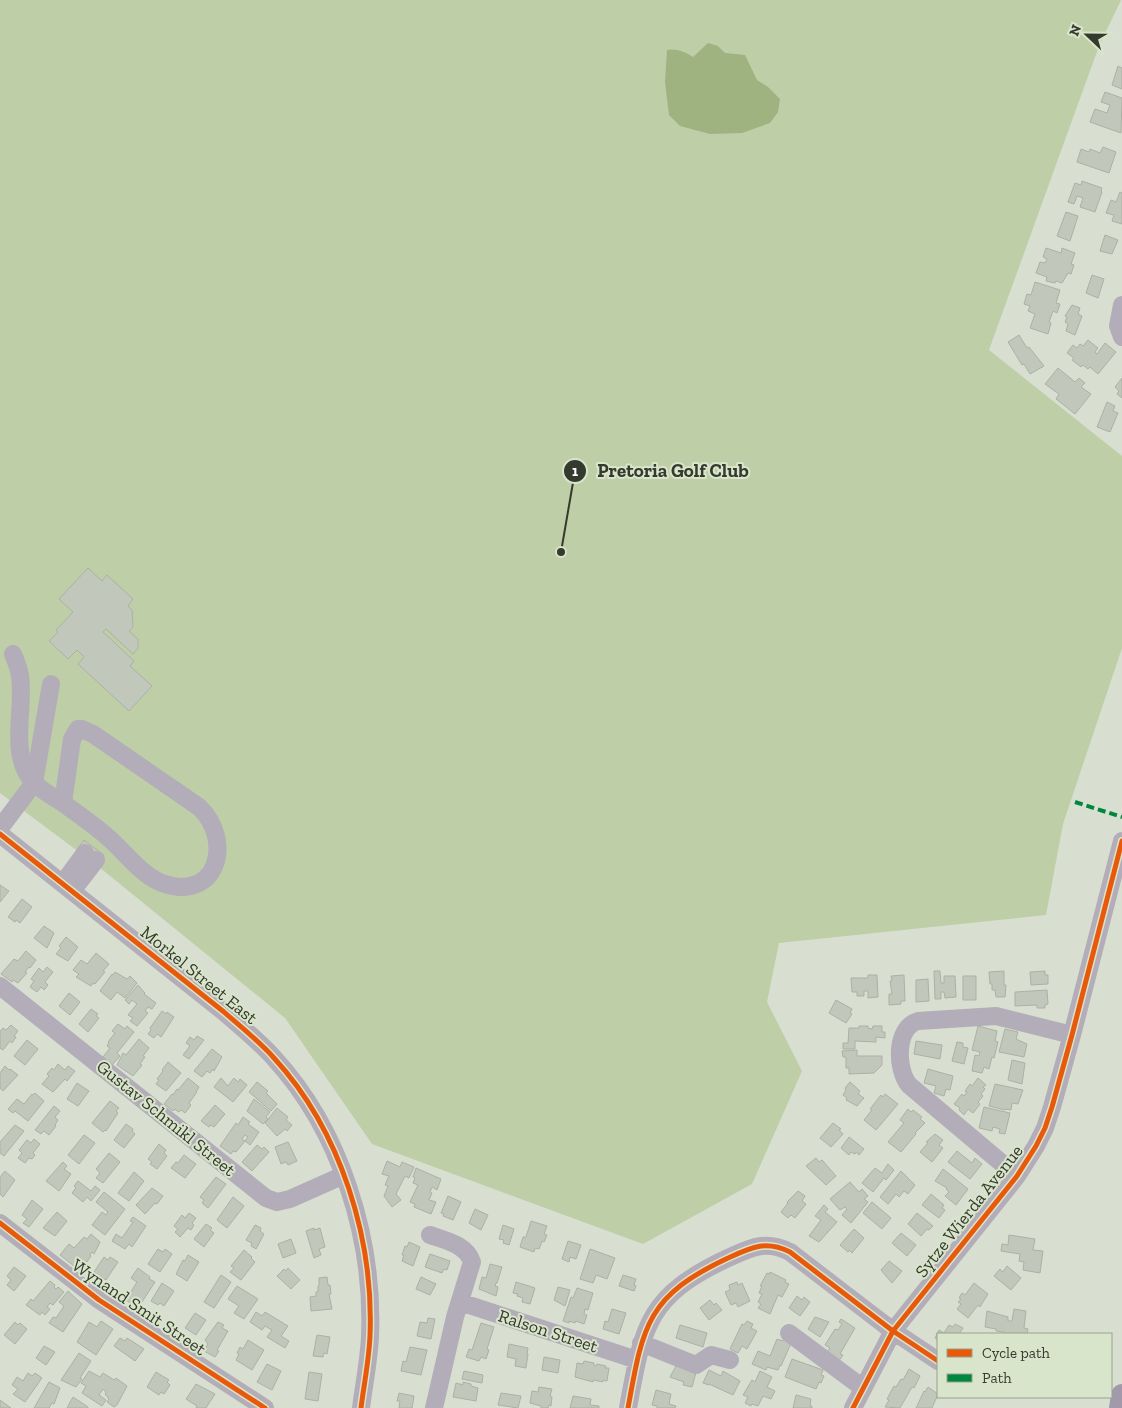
<svg xmlns="http://www.w3.org/2000/svg" width="1122" height="1408" font-family="'Zilla Slab',serif">
	<rect width="100%" height="100%" fill="#d8dfd0"/>
	<path fill="#becea7" d="M0 0H1121L1099 46 989 350 1122 456V648L1063 824 1046 915 779 943 767 1002 802 1071 752 1184 643 1244 372 1144 285 1018 99 867 0 793Z"/>
	<path fill="#9fb381" d="M708 43 718 46 725 53 745 55 757 80 768 87 780 99 778 112 770 123 742 133 710 134 680 126 669 115 665 82 667 50C676 48 685 52 693 57Z"/>
	<path fill="#c2c7bb" stroke="#abb1a5" d="M1118 66 1122 68V89L1112 85Z
		M1105 92 1122 98 1121 133 1090 122 1095 109 1107 113 1110 105 1101 102Z
		M1103 147 1116 152 1109 173 1077 162 1081 149 1089 152 1090 149 1100 153Z
		M1082 181 1102 188 1101 191 1102 192 1095 212 1080 207 1083 198 1077 196 1074 204 1068 202 1075 183 1081 185Z
		M1120 192 1122 193V224L1112 221 1114 215 1106 213 1111 200 1116 202Z
		M1066 212 1078 216 1070 241 1057 236Z
		M1105 235 1118 240 1112 254 1100 251Z
		M1046 248 1061 253 1062 248 1075 253 1071 264 1074 265 1071 274 1068 273 1062 283 1056 281 1055 283 1046 281 1047 277 1036 273 1040 262 1045 263 1047 259 1043 257Z
		M1092 275 1104 279 1098 298 1086 293Z
		M1035 282 1060 290 1056 303 1060 304 1057 313 1053 311 1049 322 1051 323 1048 334 1030 328 1035 314 1028 311 1030 306 1024 304 1027 294 1031 295Z
		M1072 305 1080 308 1078 314 1082 316 1075 335 1066 331 1068 324 1065 322 1067 317 1065 316Z
		M1019 335 1027 348 1029 347 1044 366 1030 374 1024 364 1022 365 1008 342Z
		M1088 340 1098 348 1095 352 1097 354 1105 343 1116 352 1098 374 1090 367 1088 369 1083 365 1081 367 1072 360 1074 358 1067 353 1073 345 1077 348 1080 344 1083 346Z
		M1058 368 1075 382 1079 378 1085 383 1081 387 1091 394 1075 414 1056 399 1059 394 1045 384Z
		M1122 378V398L1117 394 1119 391 1115 387Z
		M1107 402 1115 406 1113 411 1118 413 1110 432 1097 427Z
		M88 568 102 581 107 575 133 599 128 606 132 610 133 627 129 631 138 639V648L133 654 106 629 103 632 134 661 130 666 152 686 129 711 78 664 84 657 77 650 68 659 49 641 58 632 56 630 73 612 59 599Z
		M84 840 104 855 97 863 78 848Z
		M0 885 9 891 0 902Z
		M22 899 32 907 20 923 16 920 15 922 8 917Z
		M44 926 54 933 47 948 34 938Z
		M66 937 78 947 68 961 56 954 61 948 59 946Z
		M26 951 36 960 30 968 29 967 25 972 27 973 18 983 13 980 12 982 1 974 14 959 18 961Z
		M96 953 109 964 103 971 105 972 95 984 93 983 91 986 76 977 79 974 73 970 81 960 87 964Z
		M47 967 53 972 45 982 48 985 44 990 41 987 37 992 30 987 34 981 31 979 39 968 43 972Z
		M934 971H940L941 983H944V976H955L956 997 945 998 944 992H941V999H935Z
		M1004 971V985H1006L1005 997H996L995 990H992V984H990L989 972Z
		M1045 971V975H1048V984L1031 985 1030 972Z
		M115 972 127 979 130 976 137 983 125 998 117 992 111 1000 100 991 112 974 113 975Z
		M868 975H877L878 997 868 998V991H864V996H857V992H852L851 978H868Z
		M904 975 905 1001H901V1004L889 1005V994H892L890 981H892L891 976Z
		M963 976H976V1000H963Z
		M928 979 929 1001 916 1002V980Z
		M138 985 145 993 144 994 156 1003 152 1009 148 1007 145 1011 148 1013 137 1026 130 1021 133 1018 128 1015 137 1004 132 1000 129 1004 125 1000Z
		M1047 990 1048 1004 1045 1005V1008H1037V1005L1015 1006V992Z
		M69 993 80 1002 70 1015 59 1006Z
		M836 1000 852 1009 850 1013 852 1014 846 1023 829 1013Z
		M91 1009 98 1014 96 1016 99 1018 88 1032 79 1024Z
		M162 1011 166 1014 167 1012 174 1017 161 1037 157 1034 154 1038 148 1034 151 1030 150 1028Z
		M118 1024 125 1029 127 1026 134 1032 117 1053 120 1056 112 1065 103 1057 110 1048 107 1046 109 1043 108 1042 115 1033 112 1031Z
		M11 1025 18 1031 14 1036 16 1037 12 1043 10 1041 3 1050 0 1048V1031L3 1028 6 1030Z
		M859 1026H868V1028L872 1029 873 1026H882V1032H885V1038L876 1037V1042L855 1041V1049H843V1043H848L849 1028H859Z
		M978 1026 997 1031 995 1041 998 1042 994 1058 992 1057 989 1069 984 1067 982 1073 972 1071 975 1055 979 1056 980 1052 972 1050Z
		M1005 1029 1018 1032 1016 1039 1027 1044 1024 1057 999 1052Z
		M197 1036 204 1040 189 1059 183 1055 190 1046 186 1043 190 1037 194 1040Z
		M139 1039 149 1048 143 1056 145 1057 140 1064 142 1065 133 1076 117 1065 123 1053 126 1055Z
		M27 1040 38 1049 25 1065 14 1056Z
		M916 1041 942 1045 940 1059 914 1054Z
		M957 1042 963 1043V1047L968 1048 964 1064 952 1061Z
		M212 1049 222 1057 214 1071 213 1069 210 1073 207 1071 202 1077 194 1071Z
		M857 1050V1056H882V1065L874 1073 849 1074V1068H846V1057H843L842 1051Z
		M1012 1060 1025 1063 1022 1084 1008 1080Z
		M168 1062 181 1073 166 1091 156 1084 159 1080 157 1079 163 1071 162 1070Z
		M58 1064 65 1070 68 1066 75 1071 67 1081 65 1079 53 1092 42 1084 49 1076 47 1074 52 1068 54 1070Z
		M5 1066 9 1070 10 1069 18 1075 3 1091 0 1088V1073Z
		M928 1069 953 1076 950 1090 946 1089 944 1096 934 1093 936 1086 924 1083Z
		M188 1078 199 1087 196 1092H197L189 1103 191 1105 185 1113 181 1110 179 1112 174 1109 173 1111 164 1104 172 1094 173 1095 177 1089 178 1090Z
		M221 1078 228 1086 234 1078 238 1082 240 1079 247 1085 233 1102 214 1087Z
		M978 1078 986 1085 983 1087 985 1089 981 1094 983 1096 978 1102 980 1104 973 1113 968 1109 964 1115 959 1110 960 1108 954 1104 962 1094 964 1096 967 1092 965 1091 970 1084 972 1086Z
		M257 1082 268 1091 266 1093 277 1104 271 1111 249 1092Z
		M850 1082 860 1091 858 1094 864 1098 857 1106 846 1100 847 1098 843 1095 846 1090 845 1088Z
		M77 1083 89 1091 78 1106 67 1099Z
		M995 1084 1023 1090 1018 1104 1012 1103 1011 1110 1005 1109V1110L989 1106Z
		M35 1093 44 1101 28 1121 15 1111 13 1113 8 1109 17 1099 24 1104 32 1094 33 1095Z
		M885 1094 898 1104 876 1130 864 1120 872 1110 870 1109 881 1095 883 1097Z
		M254 1099 270 1112 266 1117 268 1119 263 1124 247 1111Z
		M110 1101 119 1108 116 1111 118 1113 106 1131 105 1130 103 1132 92 1123Z
		M215 1105 225 1114 214 1127 211 1125 209 1127 201 1121Z
		M54 1106 60 1111 55 1117 58 1120 55 1125 56 1126 49 1135 44 1131 41 1134 35 1130Z
		M984 1107 1010 1113 1005 1134 999 1133 1000 1129 993 1127 992 1131 979 1128Z
		M277 1108 288 1117 286 1120 292 1125 287 1131 285 1129 277 1136 265 1123Z
		M908 1109 911 1112 913 1110 922 1117 920 1119 925 1123 915 1133 916 1134 901 1152 888 1142 904 1123 900 1120Z
		M243 1117 250 1122 248 1124 259 1132 250 1145 245 1141 248 1137 245 1135 242 1139 245 1141 236 1152 233 1151 231 1154 220 1146 236 1123 238 1125Z
		M833 1123 841 1129 839 1130 843 1134 831 1147 820 1138Z
		M126 1124 133 1129 132 1131 135 1134 124 1148 114 1140Z
		M15 1125 24 1131 4 1156 0 1153V1142Z
		M935 1134 943 1140 939 1145 943 1148 932 1162 920 1152 928 1143 926 1142Z
		M84 1135 95 1143 79 1164 68 1155Z
		M849 1137 864 1149 859 1155 856 1152 855 1154 851 1152 849 1155 841 1148Z
		M34 1139 40 1144 33 1153 35 1155 32 1159 29 1158 25 1163 18 1158 22 1153 19 1150 27 1140 31 1143Z
		M288 1142 297 1161 288 1165 286 1162 281 1164 275 1147Z
		M159 1144 166 1150 164 1153 167 1156 157 1169 150 1164 152 1162 148 1159Z
		M257 1145 262 1149 264 1147 269 1152 252 1171 242 1162Z
		M957 1151 972 1163 975 1158 982 1164 970 1179 948 1162Z
		M109 1153 120 1162 103 1183 96 1178 100 1173 96 1169Z
		M184 1155 196 1164 185 1178 171 1168 176 1162 178 1163Z
		M816 1158 819 1162 822 1160 836 1176 826 1185 806 1166Z
		M387 1161 400 1167 402 1162 414 1167 409 1178 405 1176 396 1194 401 1200 392 1207 384 1196 388 1186 385 1185 389 1176 382 1174Z
		M63 1162 67 1166 64 1169 71 1174 59 1191 46 1181Z
		M888 1164 894 1170 886 1180 884 1178 873 1192 862 1183 875 1168 882 1173Z
		M416 1168 441 1179 437 1190 432 1187 430 1192 432 1193 429 1200 436 1202 431 1214 414 1207 415 1204 410 1202 418 1185 413 1183 415 1178 413 1177Z
		M943 1169 968 1189 956 1205 945 1196 949 1192 946 1189 947 1188 935 1181Z
		M5 1171 15 1180 3 1197 0 1194V1177Z
		M901 1171 915 1185 908 1194 904 1191 899 1197 896 1194 888 1204 880 1197Z
		M134 1172 144 1181 129 1201 118 1193Z
		M216 1177 226 1184 208 1208 202 1203 204 1200 200 1197Z
		M78 1181 91 1191 95 1186 100 1190 91 1201 87 1197 83 1202 72 1193 76 1188 74 1186Z
		M850 1182 859 1192 862 1189 868 1196 864 1199 868 1202 851 1223 842 1215 847 1209 845 1207 840 1210 830 1199Z
		M152 1188 163 1196 157 1204 155 1203 145 1214 136 1205Z
		M798 1191 805 1196 802 1201 806 1204 795 1218 791 1215 788 1218 781 1212 788 1203 787 1202Z
		M104 1192 125 1209 105 1235 92 1225 102 1212 106 1215 108 1212 96 1202Z
		M931 1194 944 1205 942 1208 945 1210 939 1218 922 1205Z
		M448 1196 461 1202 453 1220 443 1216 444 1214 441 1213Z
		M233 1197 244 1206 227 1228 217 1220Z
		M32 1200 43 1209 29 1227 23 1223 27 1219 22 1215Z
		M872 1202 891 1218 882 1229 863 1213Z
		M824 1205 828 1209 825 1212 837 1222 819 1242 809 1236 821 1220 815 1216Z
		M475 1209 488 1215 481 1230 469 1223Z
		M57 1212 67 1221 55 1236 43 1228Z
		M189 1213 196 1218 192 1223 194 1225 191 1230 188 1228 180 1237 175 1232 178 1229 174 1226 182 1215 185 1218Z
		M917 1213 933 1226 929 1230 927 1229 921 1236 908 1224Z
		M133 1217 146 1226 132 1247 129 1244 125 1249 112 1241 116 1234 122 1238 133 1222 130 1221Z
		M531 1221 547 1226 544 1234 547 1235 544 1242 542 1241 539 1249 535 1248 534 1252 520 1247 523 1237H526Z
		M206 1224 212 1228 210 1230 214 1233 204 1247 194 1239Z
		M255 1225 261 1228 260 1231 264 1234 256 1249 251 1246 252 1243 246 1240Z
		M503 1225 514 1229 509 1245 503 1243 504 1240 499 1239Z
		M314 1228V1230L320 1228 325 1247 319 1249 321 1255 314 1258 306 1231Z
		M854 1229 864 1238 852 1253 849 1250 848 1252 840 1245Z
		M901 1233 916 1245 907 1256 892 1243Z
		M91 1234 100 1242 94 1254 92 1252 90 1255 91 1256 87 1262 86 1261 79 1270 60 1255 69 1244 74 1248 84 1237 87 1239Z
		M1009 1235 1035 1239 1033 1250 1043 1251 1040 1273 1023 1270 1024 1262 1019 1261 1020 1254 1001 1251 1002 1244 1008 1245Z
		M291 1239 296 1253 283 1258 278 1244Z
		M568 1241 581 1245 576 1259 570 1257 569 1262 562 1259Z
		M409 1242 420 1247 413 1266 402 1261 404 1255H402L405 1246 407 1247Z
		M158 1249 163 1252 165 1249 172 1254 160 1272 148 1264Z
		M590 1249 615 1258 607 1279 596 1275 593 1283 580 1279Z
		M244 1250 252 1257 251 1258 255 1262 241 1280 230 1272 234 1268 231 1266Z
		M430 1254 450 1261 447 1270 444 1269 442 1273 425 1267Z
		M188 1255 199 1262 187 1281 176 1274 183 1260 185 1261Z
		M104 1257 108 1260 110 1257 118 1262 106 1280 94 1272Z
		M889 1261 902 1271 892 1283 881 1270Z
		M490 1264 502 1267 497 1283H496L495 1286 498 1287 496 1296 479 1289 482 1277 486 1278Z
		M1007 1266 1021 1278 1011 1290 994 1276 1000 1269 1003 1272Z
		M14 1267 26 1276 14 1291 7 1285 11 1280 7 1276Z
		M138 1268 150 1277 149 1279 155 1282 140 1305 135 1302 133 1305 126 1300 137 1282 131 1278Z
		M288 1268 300 1280 291 1289 277 1276 284 1269 286 1271Z
		M770 1272 786 1280 785 1282 789 1284 782 1297 778 1295 770 1314 758 1308 761 1304 758 1302 762 1294 759 1293 762 1286H760L767 1273 769 1274Z
		M221 1275 231 1282 214 1308 204 1302Z
		M623 1275 636 1279 634 1285 636 1286 634 1291 619 1286Z
		M327 1277 328 1285H330L331 1294H329L332 1309 311 1311 310 1297 316 1296V1292H318V1286H319V1278Z
		M421 1277 436 1284 430 1295 416 1289Z
		M50 1281 55 1285 54 1287 56 1289 58 1287 64 1292 53 1305 50 1303 47 1307 50 1309 45 1315 42 1312 40 1315 26 1305 31 1299 33 1301Z
		M516 1282 535 1288 530 1304 522 1302 523 1298 517 1296 518 1294 513 1293Z
		M737 1282 738 1285 742 1283 750 1301 738 1307 736 1303 731 1305 725 1292 730 1290 729 1285Z
		M162 1283 174 1291 164 1306 160 1303 158 1305 151 1301Z
		M974 1283 988 1294 980 1307 978 1305 968 1318 957 1309 961 1304 958 1302 961 1299 959 1298 962 1293 965 1295Z
		M237 1286 258 1299 244 1319 234 1313 239 1306 228 1299Z
		M558 1287 570 1290 565 1306 554 1300Z
		M577 1288 593 1293 588 1310 585 1309 584 1314 587 1315 584 1324 576 1321 575 1323 569 1321V1323L563 1321 571 1297 573 1298Z
		M68 1291 82 1304 63 1332 49 1323 53 1317 56 1318 64 1306 59 1302Z
		M797 1296 802 1300 804 1297 810 1302 800 1316 789 1308Z
		M710 1300 714 1305 716 1303 722 1310 709 1320 700 1308Z
		M612 1309 626 1313 619 1334 603 1329 605 1321 608 1322Z
		M1014 1309 1026 1311 1024 1328 1028 1329 1027 1334H1004V1332L996 1331V1329L985 1327 987 1311 1008 1317V1321H1012Z
		M256 1312 262 1316 265 1312 288 1326 281 1336 289 1341 285 1348 267 1337 272 1330 265 1326 262 1330 250 1322Z
		M195 1313 206 1320 196 1335 185 1328Z
		M815 1317 829 1322 820 1337 808 1329Z
		M428 1318 435 1319 431 1339 417 1336 420 1322 427 1323Z
		M841 1319 855 1328 840 1354 843 1355 838 1362 825 1354 830 1348 825 1345 835 1329 838 1330 842 1324 839 1322Z
		M101 1321 113 1329 96 1355 77 1342 89 1322 97 1327Z
		M747 1321 753 1324 751 1328 757 1331 747 1349 742 1346 738 1353 730 1349 742 1324 744 1325Z
		M15 1322 18 1325 20 1323 27 1329 15 1344 4 1335Z
		M218 1322 224 1325 222 1328 228 1331 217 1350 219 1351 215 1357 204 1351 208 1344 205 1340Z
		M481 1323 494 1327 487 1349 489 1350 486 1359 481 1357 479 1361 466 1357 469 1349 472 1350Z
		M955 1324 963 1328 959 1334H938V1340L935 1338 939 1330 944 1333 949 1325 953 1327Z
		M680 1325 707 1333 703 1347 676 1338Z
		M317 1335 330 1337 327 1354 324 1353 323 1357 313 1356Z
		M120 1338 125 1341 127 1338 144 1349 135 1361 114 1346Z
		M784 1338 792 1341 781 1366 780 1365 778 1370 767 1367 766 1370 752 1364 758 1351 770 1356 777 1339 783 1341Z
		M248 1340 264 1350 252 1370 236 1360 239 1354 237 1353 240 1347 243 1349Z
		M509 1344 528 1348 527 1354H528L526 1368 515 1366 516 1359 507 1357Z
		M44 1346 55 1352 46 1365 36 1358Z
		M410 1347 427 1350 421 1375 401 1371 403 1361 406 1362Z
		M79 1353 91 1361 80 1378 82 1379 76 1387 61 1380Z
		M544 1357 560 1360 558 1373 542 1370Z
		M792 1359 823 1370 821 1375 824 1376 821 1383 819 1382 816 1389 785 1377Z
		M584 1361 594 1363V1366H596L597 1364 606 1366 605 1368H609L607 1381 603 1380V1382L593 1380V1382L575 1377 577 1363 583 1364Z
		M267 1364 281 1371 272 1390 257 1382Z
		M676 1366 697 1369 692 1387 683 1385 684 1382 670 1377Z
		M909 1369 920 1376 914 1388 912 1387 900 1408 885 1407 889 1400 887 1399 894 1386 896 1387 901 1379 903 1380Z
		M709 1370 721 1376 723 1371 740 1381 733 1395 709 1384V1385L703 1383Z
		M89 1371 100 1377 103 1373 114 1380 116 1378 127 1386 117 1405 114 1407 107 1402 109 1399 105 1394 106 1392 103 1389 99 1395 106 1400 102 1406 82 1393 86 1386 81 1383Z
		M464 1371 483 1375 482 1383 462 1379Z
		M760 1371 772 1377 767 1387 775 1391 771 1399 763 1396 758 1406 752 1404 751 1406 745 1403 748 1397 743 1395 752 1380 755 1382Z
		M156 1372 169 1380 167 1382 170 1385 164 1394 161 1392 159 1395 147 1387Z
		M309 1372 322 1374 318 1401 305 1399Z
		M28 1373 32 1376 35 1373 42 1378 25 1402 13 1394 18 1389 12 1385 17 1377 23 1381Z
		M49 1382 60 1388 54 1404 52 1403 49 1408H34Z
		M463 1382 471 1384V1386L478 1388 476 1401 453 1397 456 1383 463 1385Z
		M196 1384 215 1394 206 1408H196L197 1406 186 1399Z
		M539 1387 552 1389 550 1396 552 1397 551 1406 549 1405 548 1408H541V1406L530 1403 532 1391 538 1392Z
		M928 1387 938 1394 932 1408H916L924 1391 925 1392Z
		M656 1390 671 1394 669 1404 676 1406 675 1408H657V1406L652 1405Z
		M399 1393 414 1396 412 1408H399L400 1401H397Z
		M501 1393 521 1396 518 1408 498 1405Z
		M796 1395 811 1399 810 1406H812V1408H793Z
		M573 1396 591 1399 590 1405 599 1406V1408H570Z
		M73 1397 88 1407V1408H67Z
		M0 1400 11 1408H0Z"/>
	<g fill="none" stroke-linecap="round" stroke-linejoin="round">
		<path stroke="#b2adb8" stroke-width="18" d="M1122 305 1118 326 1122 337
			M13 654C16 661 19 669 20 676 25 710 8 755 34 783 42 791 54 797 63 803
			M78 729H82L93 734 199 807C234 840 218 903 162 883 142 875 127 855 112 841 97 827 79 815 63 803L72 739Z
			M0 828 34 783 51 684
			M0 834 224 1012C241 1027 259 1041 274 1058 341 1131 374 1239 370 1336 369 1360 364 1384 361 1408
			M63 883 85 853
			M72 891 96 860
			M0 986 266 1198 277 1202 290 1199 344 1175
			M1017 1176 909 1085C896 1069 895 1028 918 1021L996 1016 1072 1035
			M0 1223 99 1300 265 1408
			M430 1235C446 1241 466 1244 472 1262L455 1317 434 1408
			M460 1302 637 1360
			M789 1333 863 1388
			M641 1343 696 1365 711 1355 730 1360
			M628 1408C643 1325 647 1296 728 1258 752 1247 766 1240 790 1252L893 1331 938 1361
			M853 1408 893 1331 1017 1176 1036 1146 1045 1128 1052 1107 1072 1035 1122 841"/>
		<path stroke="#a29aaa" stroke-width="22" d="M1120 1408 1122 1395"/>
		<path stroke="#00873e" stroke-width="4" stroke-dasharray="8 4" stroke-linecap="butt" d="M1075 802 1122 817"/>
		<g stroke="#d9e5ca" stroke-width="8">
			<path id="cycleway" d="M0 834 224 1012C241 1027 259 1041 274 1058 341 1131 374 1239 370 1336 369 1360 364 1384 361 1408
				M0 1223 99 1300 265 1408
				M628 1408C643 1325 647 1296 728 1258 752 1247 766 1240 790 1252L893 1331 938 1361
				M853 1408 893 1331 1017 1176 1036 1146 1045 1128 1052 1107 1072 1035 1122 841"/>
		</g>
		<use href="#cycleway" stroke="#e8590c" stroke-width="5"/>
	</g>
	<g text-anchor="middle" stroke-width="4" stroke-linejoin="round" paint-order="stroke">
		<g font-size="18" fill="#353a2f" stroke="#d9e5ca">
			<text transform="translate(199 975) rotate(39)" y="6">Morkel Street East</text>
			<text transform="translate(166 1118) rotate(39)" y="6">Gustav Schmikl Street</text>
			<text transform="translate(969 1211) rotate(-52)" y="6">Sytze Wierda Avenue</text>
			<text transform="translate(139 1307) rotate(34)" y="6">Wynand Smit Street</text>
			<text transform="translate(548 1331) rotate(18)" y="6">Ralson Street</text>
		</g>
	</g>
	<path fill="none" stroke="#353a2f" stroke-width="2" d="M561 552L575 471"/>
	<g fill="#353a2f" stroke="#d9e5ca" stroke-width="2">
		<circle cx="561" cy="552" r="5"/>
		<circle cx="575" cy="471" r="12"/>
	</g>
	<g font-size="15" text-anchor="middle" font-weight="bold" fill="#fff">
		<text x="575" y="476">1</text>
	</g>
	<g font-size="19" text-anchor="middle" font-weight="bold" fill="#353a2f" stroke="#d9e5ca" stroke-width="4" stroke-linejoin="round" paint-order="stroke">
		<text x="673" y="477">Pretoria Golf Club</text>
	</g>
	<rect x="937" y="1333" width="175" height="65" fill="#d9e5ca" stroke="#97a18c"/>
	<rect x="947" y="1349" width="25" height="8" fill="#e8590c" stroke="#97a18c"/>
	<text x="982" y="1358" font-size="15" fill="#353a2f">Cycle path</text>
	<rect x="947" y="1374" width="25" height="8" fill="#00873e" stroke="#97a18c"/>
	<text x="982" y="1383" font-size="15" fill="#353a2f">Path</text>
	<g transform="translate(1087 35) rotate(292)" stroke="#d9e5ca" stroke-width="4" paint-order="stroke">
	<path d="M0-4L9 19L0 12L-9 19Z" fill="#353a2f"/>
	<text y="-8" font-size="14" font-weight="bold" text-anchor="middle" fill="#353a2f">N</text>
	</g>
</svg>
